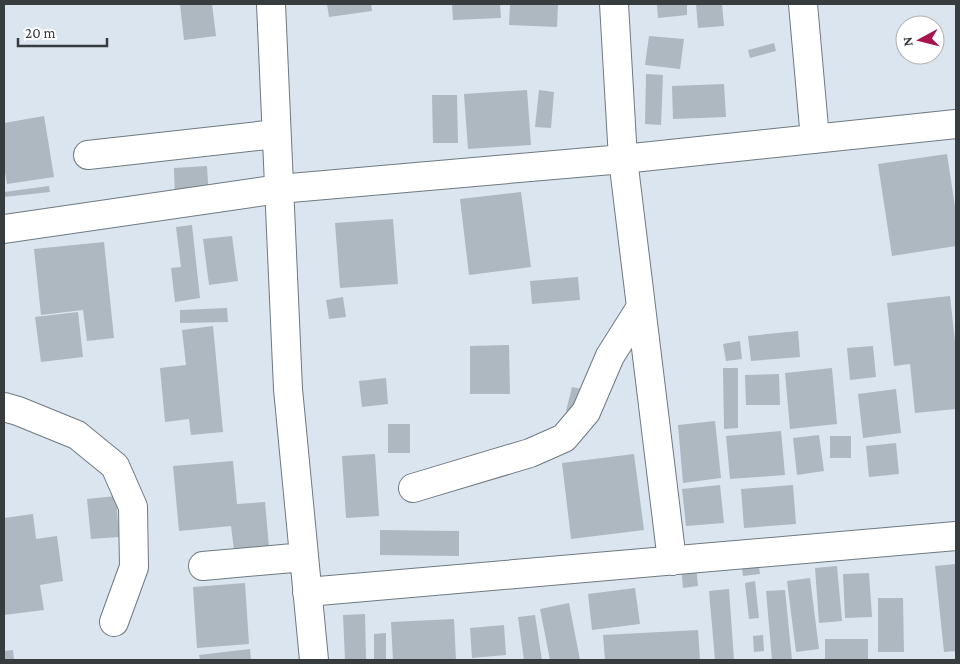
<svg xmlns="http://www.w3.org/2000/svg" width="960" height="664" font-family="'Crimson Pro',serif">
	<rect width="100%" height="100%" fill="#dae5ef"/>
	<path fill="#aeb8c1" d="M180 4H212L216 36 184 40Z
		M327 4H371L372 11 329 17Z
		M452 4H500L501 18 453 20Z
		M510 4H558L557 27 509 25Z
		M687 4V15L658 18 657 5Z
		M696 4H722L724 26 698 28Z
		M649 36 684 39 680 69 645 65Z
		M774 43 776 51 750 58 748 50Z
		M646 74 663 75 661 125 645 124Z
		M724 84 726 117 673 119 672 86Z
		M527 90 531 145 468 149 464 94Z
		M539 90 554 92 551 128 535 127Z
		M432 95H457L458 143H433Z
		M44 116 54 177 7 184 4 166V123Z
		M947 154 956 213V246L892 256 878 164Z
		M207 166 209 200 175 201 174 168Z
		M49 186 50 192 4 197V192Z
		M521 192 531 267 469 275 460 199Z
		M393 219 398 284 340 288 335 223Z
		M192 225 200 298 175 302 171 268 181 267 176 227Z
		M232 236 238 281 209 285 203 239Z
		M104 242 114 338 87 341 83 310 41 315 34 249Z
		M578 277 580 300 532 304 530 281Z
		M950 296 956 350V409L915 413 910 364 894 366 887 303Z
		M343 297 346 317 329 319 326 300Z
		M227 308 228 322 180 323V310Z
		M78 312 83 357 41 362 35 317Z
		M213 326 223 432 191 435 189 419 165 422 160 368 186 365 182 330Z
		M798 331 800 357 751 361 748 336Z
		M740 341 742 359 726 361 723 344Z
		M509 345 510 394H470V346Z
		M873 346 876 377 850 380 847 348Z
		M723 368H738V428L724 429Z
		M832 368 837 424 790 429 785 373Z
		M779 374 780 405H746L745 375Z
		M386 378 388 404 362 407 359 381Z
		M572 387 586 390 579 414 566 411Z
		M896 389 901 433 863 438 858 394Z
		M715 421 721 478 683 483 678 425Z
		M388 424H410V453H388Z
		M781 431 785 475 730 479 726 436Z
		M819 435 824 471 797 475 793 438Z
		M830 436H851V458H830Z
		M896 443 899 474 869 477 866 446Z
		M375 454 379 516 346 518 342 456Z
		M634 454 644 530 571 539 562 463Z
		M233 461 237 504 265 502 269 547 234 550 231 526 179 531 173 466Z
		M720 485 724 523 686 526 682 489Z
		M793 485 796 524 744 528 741 489Z
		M116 496 119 537 91 539 87 499Z
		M33 514 36 539 57 536 63 581 40 585 44 610 4 615V518Z
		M380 530 459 531V556L380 555Z
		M956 564V651L944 652 935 566Z
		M696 566 698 586 683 588 681 567Z
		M837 566 842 621 819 623 815 568Z
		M759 567 760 574 743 576 742 569Z
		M869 573 872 617 845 618 843 574Z
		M810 578 819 649 796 652 787 581Z
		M755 581 759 618 749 619 745 583Z
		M245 583 249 644 197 648 193 587Z
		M635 588 640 624 592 630 588 594Z
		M729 589 734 660H715L709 591Z
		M785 590 792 660H772L766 591Z
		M878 598H903L904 652H878Z
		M569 603 580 660H550L540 609Z
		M365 614 366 660H345L343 615Z
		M535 615 542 660H524L518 617Z
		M454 619 456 660H393L391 622Z
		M504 625 506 655 472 658 470 628Z
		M698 630 700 660H605L603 635Z
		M386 633V660H374V634Z
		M763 635 764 651 754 652 753 636Z
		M825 639H868V660H825Z
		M250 649 251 660H200L199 655Z
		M13 650 14 660H4V651Z"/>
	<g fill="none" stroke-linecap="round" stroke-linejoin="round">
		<g stroke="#6f7981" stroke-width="30">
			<path id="minor" d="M271 4 288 389 314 660
				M614 4 623 159 672 561
				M803 4 815 139
				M88 155 276 134
				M4 229 279 189 623 159 956 124
				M4 407 18 411 77 435 115 466 133 507 134 567 114 622
				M413 488 530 453 564 438 586 412 610 356 641 307
				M203 566 304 557
				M307 592 956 536"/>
		</g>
		<use href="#minor" stroke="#fff" stroke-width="28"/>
	</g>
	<rect width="960" height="664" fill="none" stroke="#373c3f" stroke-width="10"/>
	<g transform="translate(920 40) rotate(263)"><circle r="24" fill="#ffffff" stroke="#afb1b2"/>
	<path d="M0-4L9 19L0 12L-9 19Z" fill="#a61452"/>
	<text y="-8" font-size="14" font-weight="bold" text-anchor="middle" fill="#373c3f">N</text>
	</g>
	<path d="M18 38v8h89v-8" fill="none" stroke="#373c3f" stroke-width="2.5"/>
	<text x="25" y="38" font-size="15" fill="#373c3f" stroke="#ffffff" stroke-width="4" paint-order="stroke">20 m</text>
</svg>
